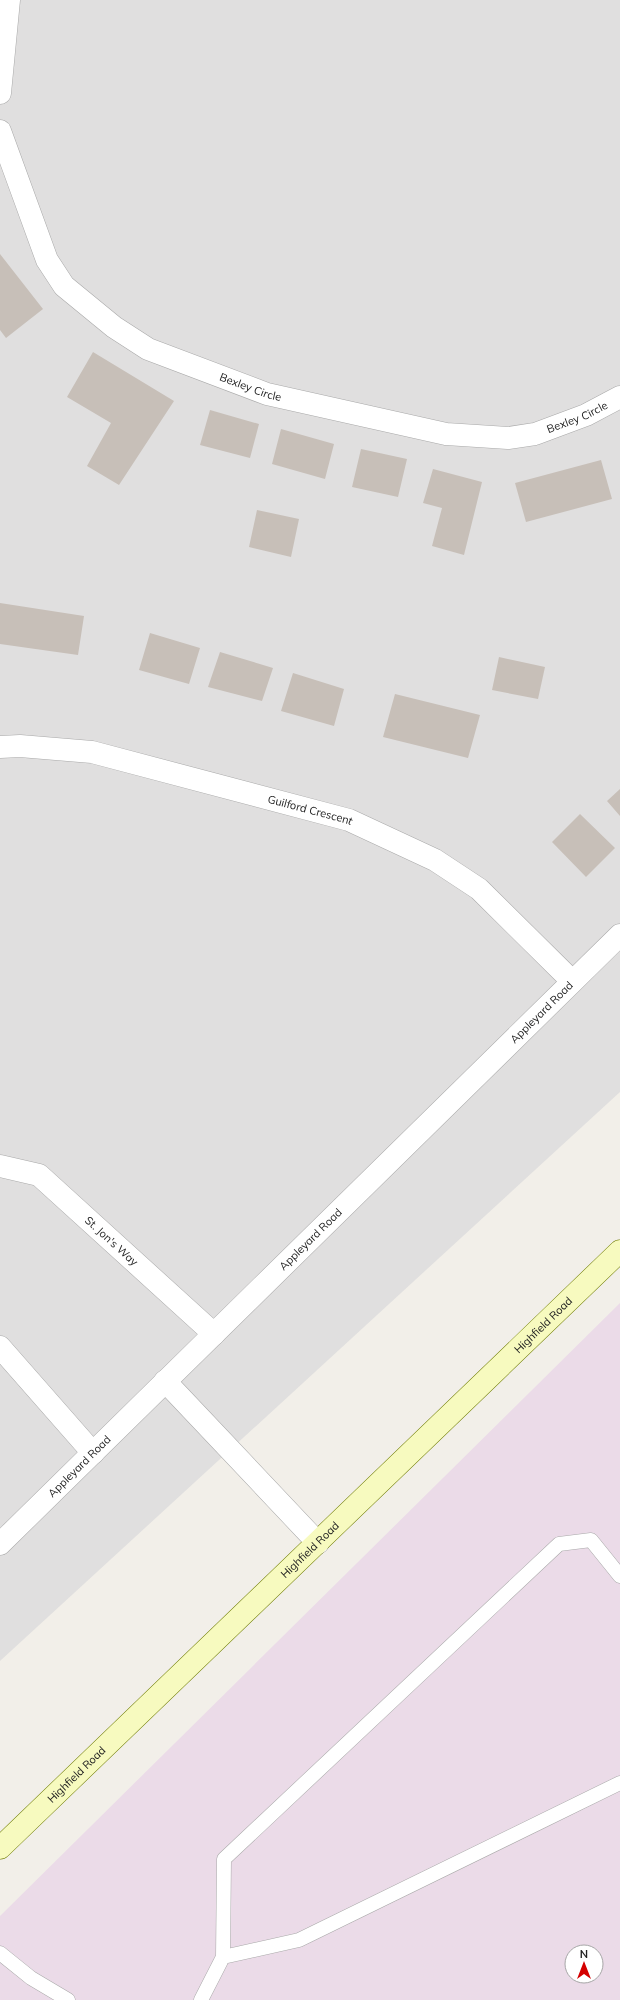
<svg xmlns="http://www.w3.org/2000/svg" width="620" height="2000" font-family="Mulish,sans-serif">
	<rect width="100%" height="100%" fill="#f2efe9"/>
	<path fill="#e0dfdf" d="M0 0H620V1092L0 1661Z"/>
	<path fill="#ebdbe8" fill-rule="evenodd" d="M620 1303V2000H0V1916ZM572 1952H596V1976H572Z"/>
	<path fill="#c7bfb8" d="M0 254 43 309 6 338 0 330Z
		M93 352 174 401 119 485 87 466 111 423 67 397Z
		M210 410 259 424 250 458 200 445Z
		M281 429 334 444 325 479 272 464Z
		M361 449 407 459 398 497 352 487Z
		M601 460 612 499 526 522 515 483Z
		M433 469 482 482 464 555 432 546 442 508 423 503Z
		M257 510 299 519 291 557 249 547Z
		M0 603 84 616 78 655 0 644Z
		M150 633 200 648 189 684 139 670Z
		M220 652 273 668 262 701 208 687Z
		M499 657 545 667 538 699 492 690Z
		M293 673 344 689 334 726 281 711Z
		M395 694 480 715 468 758 383 737Z
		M620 789V816L607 801Z
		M580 814 615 848 586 877 552 842Z"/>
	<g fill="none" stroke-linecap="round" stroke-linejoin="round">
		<g stroke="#a9a9a9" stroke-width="15">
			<path id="lane" d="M0 1953 31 1978 68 2000
				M223 1957 299 1940 620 1783
				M201 2000 223 1957 224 1859 559 1544 591 1540 620 1576"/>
		</g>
		<g stroke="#a9a9a9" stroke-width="23">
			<g id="street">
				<path d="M0 93 9 0"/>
				<path id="s1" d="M0 131 47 260 64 286 114 327 148 349 267 394 446 434 508 438 535 434 586 415 620 397"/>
				<path id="s2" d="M0 747 20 746 92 752 349 820 435 860 479 889 572 981"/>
				<path id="s3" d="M0 1166 39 1175 214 1334"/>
				<path d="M0 1347 93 1453"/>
				<path d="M165 1381 318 1543"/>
				<path id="s4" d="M0 1544 620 935"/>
			</g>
		</g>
		<g stroke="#707d05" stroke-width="23">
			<g id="secondary">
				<path id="s5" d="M0 1848 620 1251"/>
			</g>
		</g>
		<use href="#lane" stroke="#fff" stroke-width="14"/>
		<use href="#street" stroke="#fff" stroke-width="22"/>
		<use href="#secondary" stroke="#f7fabf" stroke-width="22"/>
	</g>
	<g text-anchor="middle" stroke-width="4" stroke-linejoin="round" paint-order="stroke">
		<g font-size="11" fill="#222" stroke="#fff">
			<text dy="4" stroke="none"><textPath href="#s1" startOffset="383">Bexley Circle</textPath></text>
			<text dy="4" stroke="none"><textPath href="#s1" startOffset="719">Bexley Circle</textPath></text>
			<text dy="4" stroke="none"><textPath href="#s2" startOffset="318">Guilford Crescent</textPath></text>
			<text dy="4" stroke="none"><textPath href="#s4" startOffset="759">Appleyard Road</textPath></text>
			<text dy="4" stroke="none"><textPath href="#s4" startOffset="435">Appleyard Road</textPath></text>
			<text dy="4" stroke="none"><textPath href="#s3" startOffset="138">St. Jon's Way</textPath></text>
			<text dy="4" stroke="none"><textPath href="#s5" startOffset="754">Highfield Road</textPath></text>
			<text dy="4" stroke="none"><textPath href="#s4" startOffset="111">Appleyard Road</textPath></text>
			<text dy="4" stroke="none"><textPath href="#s5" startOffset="430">Highfield Road</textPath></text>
			<text dy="4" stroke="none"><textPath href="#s5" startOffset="106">Highfield Road</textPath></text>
		</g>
	</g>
	<g transform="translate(584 1964)"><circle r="19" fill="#ffffff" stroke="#a7a7a7"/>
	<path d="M0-3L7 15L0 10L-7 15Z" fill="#d40000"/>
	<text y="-6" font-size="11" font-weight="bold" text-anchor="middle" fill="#222222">N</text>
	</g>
</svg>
